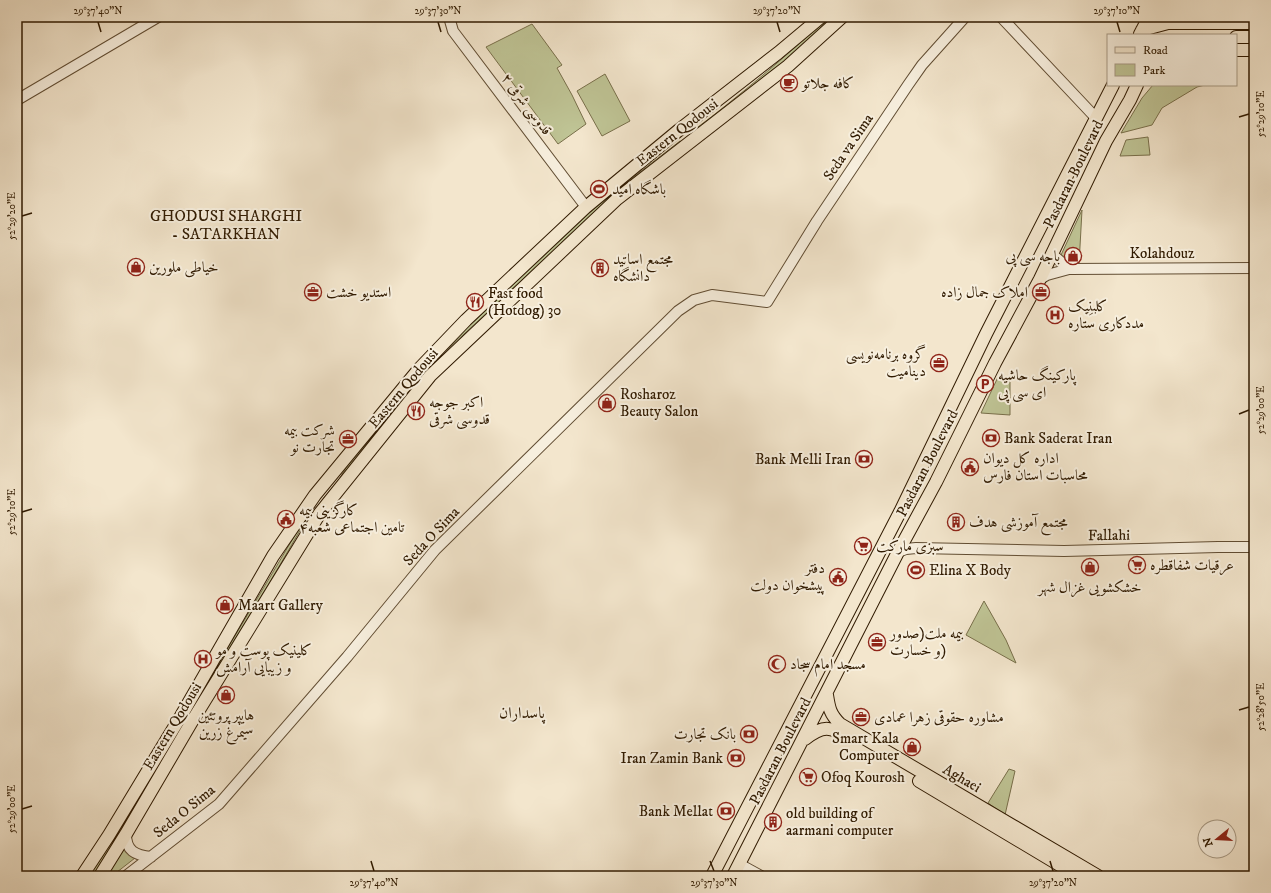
<svg xmlns="http://www.w3.org/2000/svg" width="1271" height="893" font-family="'IM FELL DW Pica',Amiri,serif">
	<rect width="100%" height="100%" fill="#f3e6cd"/>
	<filter id="stains"><feTurbulence type="fractalNoise" baseFrequency=".005" numOctaves="4"/><feColorMatrix values="0 0 0 0 .2 0 0 0 0 .09 0 0 0 0 .02 0 0 0 .5 -.17"/></filter>
	<radialGradient id="worn" r=".72"><stop offset=".6" stop-color="#630" stop-opacity="0"/><stop offset="1" stop-color="#630" stop-opacity=".3"/></radialGradient>
	<path fill="#bfc495" stroke="#786f4a" d="M829 17H835L773 72 692 134 694 130C741 95 786 56 829 17Z
		M532 24 562 65 557 68 572 95 586 124 558 144 486 47Z
		M605 74 630 121 602 136 577 91Z
		M1153 85H1205L1197 87 1162 108 1152 125 1121 133 1142 98Z
		M1148 137 1150 155 1120 156 1126 140Z
		M680 141 682 142 609 200 438 358 326 501 323 499 337 483 347 466 433 360 600 203Z
		M1082 210 1079 265H1068L1061 255Z
		M998 377 1010 382V415L981 413Z
		M307 515H309L259 601 160 766 158 765Z
		M984 601 1006 640 1016 663 966 635Z
		M1009 769 1015 771 1005 815 988 803Z
		M149 778 151 779 128 821 94 876H89Z
		M124 848 135 858 112 876H106Z"/>
	<g fill="none" stroke-linecap="round" stroke-linejoin="round">
		<g stroke="#614d33" stroke-width="12">
			<path id="minor" d="M449 17 453 31 586 207
				M1001 17 1096 118
				M17 100 158 17
				M1052 254 1069 269
				M1040 279 1047 275 1069 269 1254 268
				M898 552 906 549 916 548 1064 551 1218 547H1254
				M126 834C126 851 135 855 151 857
				M739 864 761 876
				M126 876 219 804 347 657 435 550 678 311 694 300 712 295 767 302 817 221 908 85 922 65 965 17"/>
		</g>
		<g stroke="#301a00" stroke-width="14">
			<path id="major" d="M1142 30 1168 23H1254
				M1140 34 1149 17
				M1236 37H1254
				M1236 50H1254
				M827 695C829 708 830 714 840 724L1098 876
				M805 739C823 725 830 726 849 738
				M919 781 1078 876
				M82 876 109 835 181 716 273 556 315 495 419 369 466 320 586 207 679 130 778 53 821 17
				M100 876 126 834 191 723 320 513 430 376 617 199 788 66 842 17
				M712 876 900 512 986 334 1113 85
				M733 876 898 552 936 482 995 363 1040 279 1106 141 1130 100 1137 85"/>
		</g>
		<use href="#minor" stroke="#f7efde" stroke-width="10"/>
		<use href="#major" stroke="#f3e6cd" stroke-width="12"/>
	</g>
	<path fill="none" stroke="#301a00" stroke-width="1.5" d="M98 22 101 32M438 22 441 32M777 22 780 32M1117 22 1120 32M1239 117 1249 114M22 216 32 213M1239 414 1249 410M22 512 32 509M1239 710 1249 707M22 809 32 806M371 861 374 871M710 861 714 871M1050 861 1053 871"/>
	<defs>
		<g id="cafe-ring" transform="scale(0.9)"><circle r="9.5" fill="#f7efde" stroke="#8f2418" stroke-width="1.5"/><path d="M-5.5-4.5H6V0H3Q3 3.5 0 3.5H-2.5Q-5.5 3.5-5.5 0ZM3-3.2v2h1.7v-2ZM-6 4.5H4V6H-6Z" fill="#8f2418"/></g>
		<g id="stadium-ring" transform="scale(0.9)"><circle r="9.5" fill="#f7efde" stroke="#8f2418" stroke-width="1.5"/><path d="M0-5a6.5 5 0 1 0 0 10a6.5 5 0 1 0 0-10ZM-3.5-1.8h7v3.6h-7Z" fill="#8f2418"/></g>
		<g id="shop-ring" transform="scale(0.9)"><circle r="9.5" fill="#f7efde" stroke="#8f2418" stroke-width="1.5"/><path d="M-5-2.5h2.3a2.7 3.5 0 0 1 5.4 0H5L5.5 6h-11ZM-1.5-2.5h3a1.5 2.3 0 0 0-3 0Z" fill="#8f2418"/></g>
		<g id="building-ring" transform="scale(0.9)"><circle r="9.5" fill="#f7efde" stroke="#8f2418" stroke-width="1.5"/><path d="M-4-6H4V6H1V3H-1V6H-4ZM-2.5-4.3h1.7v1.8h-1.7ZM.8-4.3h1.7v1.8H.8ZM-2.5-1h1.7V.8h-1.7ZM.8-1h1.7V.8H.8Z" fill="#8f2418"/></g>
		<g id="office-ring" transform="scale(0.9)"><circle r="9.5" fill="#f7efde" stroke="#8f2418" stroke-width="1.5"/><path d="M-6-3h4V-5.5h4V-3h4V5H-6ZM-1-4.5V-3h2v-1.5ZM-6 0V1H6V0Z" fill="#8f2418"/></g>
		<g id="restaurant-ring" transform="scale(0.9)"><circle r="9.5" fill="#f7efde" stroke="#8f2418" stroke-width="1.5"/><path d="M-5-6h1v4h1v-4h1v4h1v-4h1v5L-1.5 .5V6h-2V.5L-5-1ZM5-6V6H3V1.5H1.5Q1.5-4 5-6Z" fill="#8f2418"/></g>
		<g id="hospital-ring" transform="scale(0.9)"><circle r="9.5" fill="#f7efde" stroke="#8f2418" stroke-width="1.5"/><path d="M-5-5h3v3.5h4V-5h3V5h-3V1.5h-4V5h-3Z" fill="#8f2418"/></g>
		<g id="parking-ring" transform="scale(0.9)"><circle r="9.5" fill="#f7efde" stroke="#8f2418" stroke-width="1.5"/><path d="M-3.5-5.5H1a3.5 3.5 0 0 1 0 7H-1V5.5H-3.5ZM-1-3.4V-.6H.8a1.4 1.4 0 0 0 0-2.8Z" fill="#8f2418"/></g>
		<g id="bank-ring" transform="scale(0.9)"><circle r="9.5" fill="#f7efde" stroke="#8f2418" stroke-width="1.5"/><path d="M-6-4H6V4H-6ZM0-2.3a2.3 2.3 0 1 0 0 4.6a2.3 2.3 0 1 0 0-4.6Z" fill="#8f2418"/></g>
		<g id="civic-ring" transform="scale(0.9)"><circle r="9.5" fill="#f7efde" stroke="#8f2418" stroke-width="1.5"/><path d="M-.6-6.5H3V-4.5H.6V-3L4-1V1h2V6H-6V1h2V-1L-.6-3ZM-1.2 2.5V6h2.4V2.5Z" fill="#8f2418"/></g>
		<g id="supermarket-ring" transform="scale(0.9)"><circle r="9.5" fill="#f7efde" stroke="#8f2418" stroke-width="1.5"/><path d="M-6-5.5h2.5l.6 2H6L4.5 2H-2.5L-4.4-4H-6ZM-1.5 3.2a1.3 1.3 0 1 0 .1 0ZM3 3.2a1.3 1.3 0 1 0 .1 0Z" fill="#8f2418"/></g>
		<g id="mosque-ring" transform="scale(0.9)"><circle r="9.5" fill="#f7efde" stroke="#8f2418" stroke-width="1.5"/><path d="M3.5-4.9A6 6 0 1 0 3.5 4.9A5 5 0 1 1 3.5-4.9Z" fill="#8f2418"/></g>
	</defs>
	<g fill-rule="evenodd">
		<use href="#cafe-ring" x="789" y="83"/>
		<use href="#stadium-ring" x="599" y="189"/>
		<use href="#shop-ring" x="1073" y="256"/>
		<use href="#shop-ring" x="136" y="267"/>
		<use href="#building-ring" x="600" y="268"/>
		<use href="#office-ring" x="313" y="292"/>
		<use href="#office-ring" x="1041" y="292"/>
		<use href="#restaurant-ring" x="475" y="302"/>
		<use href="#hospital-ring" x="1055" y="315"/>
		<use href="#office-ring" x="939" y="363"/>
		<use href="#parking-ring" x="985" y="384"/>
		<use href="#shop-ring" x="607" y="403"/>
		<use href="#restaurant-ring" x="416" y="411"/>
		<use href="#bank-ring" x="991" y="438"/>
		<use href="#office-ring" x="348" y="439"/>
		<use href="#bank-ring" x="864" y="459"/>
		<use href="#civic-ring" x="970" y="467"/>
		<use href="#civic-ring" x="286" y="519"/>
		<use href="#building-ring" x="956" y="522"/>
		<use href="#supermarket-ring" x="863" y="546"/>
		<use href="#supermarket-ring" x="1137" y="565"/>
		<use href="#shop-ring" x="1090" y="567"/>
		<use href="#stadium-ring" x="916" y="570"/>
		<use href="#civic-ring" x="838" y="577"/>
		<use href="#shop-ring" x="225" y="605"/>
		<use href="#office-ring" x="877" y="642"/>
		<use href="#hospital-ring" x="203" y="659"/>
		<use href="#mosque-ring" x="777" y="664"/>
		<use href="#shop-ring" x="226" y="695"/>
		<use href="#office-ring" x="861" y="717"/>
		<use href="#bank-ring" x="749" y="734"/>
		<use href="#shop-ring" x="912" y="747"/>
		<use href="#bank-ring" x="736" y="758"/>
		<use href="#supermarket-ring" x="808" y="777"/>
		<use href="#bank-ring" x="726" y="811"/>
		<use href="#building-ring" x="773" y="822"/>
	</g>
	<g text-anchor="middle" stroke-width="4" stroke-linejoin="round" paint-order="stroke">
		<g font-size="15" fill="#301a00" stroke="#f7efde" text-anchor="start">
			<text x="802" y="88">کافه جلاتو</text>
			<text x="612" y="194">باشگاه امید</text>
			<text x="1060" y="261" text-anchor="end">باجه سی پی</text>
			<text x="613" y="264">مجتمع اساتید<tspan x="613" dy="17">دانشگاه</tspan></text>
			<text x="149" y="272">خیاطی ملورین</text>
			<text x="326" y="297">استدیو خشت</text>
			<text x="1028" y="297" text-anchor="end">املاک جمال زاده</text>
			<text x="488" y="298">Fast food<tspan x="488" dy="17">(Hotdog) 30</tspan></text>
			<text x="1068" y="311">کلینیک<tspan x="1068" dy="17">مددکاری سَتاره</tspan></text>
			<text x="926" y="359" text-anchor="end">گروه برنامه‌نویسی<tspan x="926" dy="17">دینامیت</tspan></text>
			<text x="998" y="380">پارکینگ حاشیه<tspan x="998" dy="17">ای سی پی</tspan></text>
			<text x="620" y="399">Rosharoz<tspan x="620" dy="17">Beauty Salon</tspan></text>
			<text x="429" y="407">اکبر جوجه<tspan x="429" dy="17">قدوسی شرقی</tspan></text>
			<text x="335" y="435" text-anchor="end">شرکت بیمه<tspan x="335" dy="17">تجارت نو</tspan></text>
			<text x="1004" y="443">Bank Saderat Iran</text>
			<text x="983" y="463">اداره کل دیوان<tspan x="983" dy="17">محاسبات استان فارس</tspan></text>
			<text x="851" y="464" text-anchor="end">Bank Melli Iran</text>
			<text x="299" y="515">کارگزینی بیمه<tspan x="299" dy="17">تامین اجتماعی شعبه۴</tspan></text>
			<text x="969" y="527">مجتمع آموزشی هدف</text>
			<text x="876" y="551">سبزی مارکت</text>
			<text x="1150" y="570">عرقیات شفاقطره</text>
			<text x="825" y="573" text-anchor="end">دفتر<tspan x="825" dy="17">پیشخوان دولت</tspan></text>
			<text x="929" y="575">Elina X Body</text>
			<text x="1090" y="592" text-anchor="middle">خشکشویی غزال شهر</text>
			<text x="238" y="610">Maart Gallery</text>
			<text x="890" y="638">بیمه ملت(صدور<tspan x="890" dy="17">و خسارت)</tspan></text>
			<text x="216" y="655">کلینیک پوست و مو<tspan x="216" dy="17">و زیبایی آرامش</tspan></text>
			<text x="790" y="669">مسجد امام سجاد</text>
			<text x="226" y="720" text-anchor="middle">هایپر پروتئین<tspan x="226" dy="17">سیمرغ زرین</tspan></text>
			<text x="874" y="722">مشاوره حقوقی زهرا عمادی</text>
			<text x="736" y="739" text-anchor="end">بانک تجارت</text>
			<text x="899" y="743" text-anchor="end">Smart Kala<tspan x="899" dy="17">Computer</tspan></text>
			<text x="723" y="763" text-anchor="end">Iran Zamin Bank</text>
			<text x="821" y="782">Ofoq Kourosh</text>
			<text x="713" y="816" text-anchor="end">Bank Mellat</text>
			<text x="786" y="818">old building of<tspan x="786" dy="17">aarmani computer</tspan></text>
		</g>
		<g font-size="15" fill="#301a00" stroke="#f7efde">
			<text transform="translate(527 104) rotate(53)" y="5">قدوسی شرقی ۲</text>
			<text transform="translate(677 132) rotate(-38)" y="5">Eastern Qodousi</text>
			<text transform="translate(848 147) rotate(-56)" y="5">Seda va Sima</text>
			<text transform="translate(1073 174) rotate(-64)" y="5">Pasdaran Boulevard</text>
			<text x="1162" y="258">Kolahdouz</text>
			<text transform="translate(403 388) rotate(-50)" y="5">Eastern Qodousi</text>
			<text transform="translate(927 463) rotate(-63)" y="5">Pasdaran Boulevard</text>
			<text transform="translate(1109 535) rotate(-1)" y="5">Fallahi</text>
			<text transform="translate(431 536) rotate(-47)" y="5">Seda O Sima</text>
			<text transform="translate(172 726) rotate(-59)" y="5">Eastern Qodousi</text>
			<text transform="translate(780 751) rotate(-63)" y="5">Pasdaran Boulevard</text>
			<text transform="translate(962 778) rotate(30)" y="5">Aghaei</text>
			<text transform="translate(184 811) rotate(-39)" y="5">Seda O Sima</text>
		</g>
		<g font-size="16" fill="#301a00" stroke="#f7efde">
			<text x="226" y="221">GHODUSI SHARGHI<tspan x="226" dy="18">- SATARKHAN</tspan></text>
			<text x="522" y="718">پاسداران</text>
		</g>
	</g>
	<rect width="1271" height="893" fill="none" stroke="#f3e6cd" stroke-width="44"/>
	<rect x="1107" y="34" width="130" height="52" fill="#f7efde" stroke="#a79a85"/>
	<rect x="1115" y="47" width="20" height="6" fill="#f3e6cd" stroke="#a79a85"/>
	<text x="1143" y="54" font-size="12" fill="#301a00">Road</text>
	<rect x="1115" y="64" width="20" height="12" fill="#bfc495" stroke="#a79a85"/>
	<text x="1143" y="74" font-size="12" fill="#301a00">Park</text>
	<g transform="translate(1217 839) rotate(252)"><circle r="19" fill="#f7efde" stroke="#a79a85"/>
	<path d="M0-3L7 15L0 10L-7 15Z" fill="#8f2418"/>
	<text y="-6" font-size="11" font-weight="bold" text-anchor="middle" fill="#301a00">N</text>
	</g>
	<rect x="22" y="22" width="1227" height="849" fill="none" stroke="#301a00" stroke-width="1.5"/>
	<g font-size="10" text-anchor="middle" fill="#301a00">
		<text x="98" y="14">29°37'40"N</text>
		<text x="438" y="14">29°37'30"N</text>
		<text x="777" y="14">29°37'20"N</text>
		<text x="1117" y="14">29°37'10"N</text>
		<text transform="translate(1260 114) rotate(-90)" y="4">52°29'10"E</text>
		<text transform="translate(11 216) rotate(-90)" y="4">52°29'20"E</text>
		<text transform="translate(1260 410) rotate(-90)" y="4">52°29'00"E</text>
		<text transform="translate(11 512) rotate(-90)" y="4">52°29'10"E</text>
		<text transform="translate(1260 707) rotate(-90)" y="4">52°28'50"E</text>
		<text transform="translate(11 809) rotate(-90)" y="4">52°29'00"E</text>
		<text x="374" y="886">29°37'40"N</text>
		<text x="714" y="886">29°37'30"N</text>
		<text x="1053" y="886">29°37'20"N</text>
	</g>
	<rect width="100%" height="100%" filter="url(#stains)"/>
	<rect width="100%" height="100%" fill="url(#worn)"/>
</svg>
